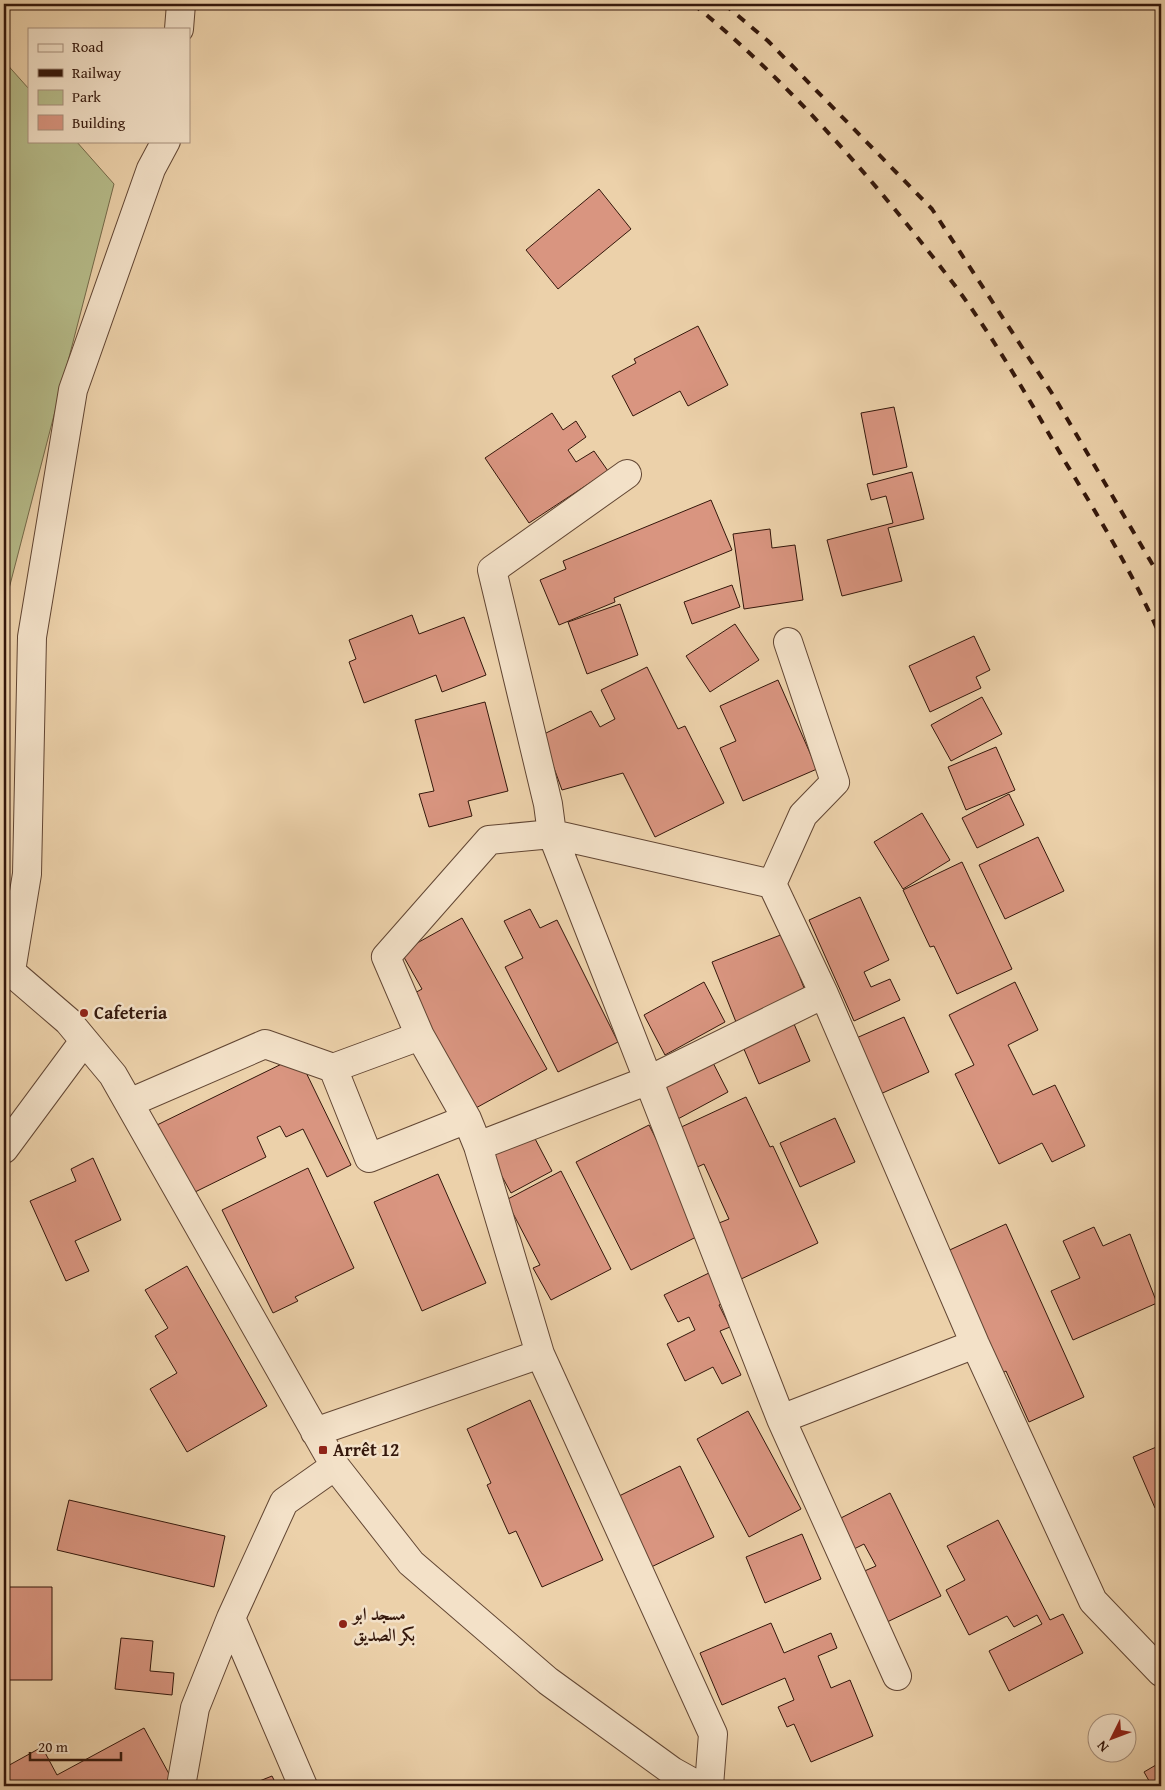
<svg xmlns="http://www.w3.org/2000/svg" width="1165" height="1790" font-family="'Gentium Book Plus',Amiri,serif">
	<rect width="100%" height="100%" fill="#ecd1aa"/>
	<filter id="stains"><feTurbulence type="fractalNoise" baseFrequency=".004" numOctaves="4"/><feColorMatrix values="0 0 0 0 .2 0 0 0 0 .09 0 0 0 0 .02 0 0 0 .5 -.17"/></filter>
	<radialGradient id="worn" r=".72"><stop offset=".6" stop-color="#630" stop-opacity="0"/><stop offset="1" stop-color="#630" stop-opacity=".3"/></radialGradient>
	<path fill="#b6bc8a" stroke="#756a4a" d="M4 61 29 89V141H76L114 184 4 608Z"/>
	<path fill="#d99580" stroke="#34170b" d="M599 189 631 229 558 289 526 250Z
		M698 326 728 385 688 406 680 391 633 416 612 376 636 363 634 359Z
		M894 407 907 467 873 475 861 413Z
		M552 413 563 430 576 421 586 437 568 450 576 462 594 451 608 471 529 523 485 458Z
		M912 472 924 519 888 528 902 581 842 596 827 540 893 523 886 496 871 500 867 484Z
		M711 500 732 550 614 598 615 602 559 625 540 580 566 569 563 561Z
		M770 529 772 548 795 545 803 600 744 609 733 534Z
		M732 585 740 607 692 624 684 602Z
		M620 604 638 655 587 674 568 622Z
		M412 615 419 634 464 617 486 675 442 692 436 675 364 703 349 662 356 659 349 640Z
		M735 624 759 660 710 692 686 656Z
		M974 636 990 670 976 677 981 688 930 712 909 666Z
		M647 667 678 729 685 726 724 803 655 837 623 773 562 790 542 735 591 711 600 727 615 719 601 690Z
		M778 680 817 769 743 801 720 748 736 741 720 706Z
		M982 697 1002 734 951 761 931 725Z
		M485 702 508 791 468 801 472 816 429 827 419 794 434 791 415 720Z
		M996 747 1015 790 966 810 948 767Z
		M1009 794 1024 825 977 848 962 818Z
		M922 813 950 860 903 889 874 842Z
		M1038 837 1064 891 1005 919 979 865Z
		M962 862 1012 969 957 994 934 946 930 947 903 890Z
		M860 897 889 960 864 972 871 987 890 979 900 1000 854 1021 809 920Z
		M530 909 540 928 557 920 618 1042 558 1072 505 967 523 958 504 921Z
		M462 918 547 1069 474 1109 411 995 422 989 401 952Z
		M783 934 806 993 736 1022 712 962Z
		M704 982 725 1022 665 1055 644 1015Z
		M1015 982 1038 1030 1008 1045 1033 1095 1055 1085 1085 1146 1052 1162 1042 1143 999 1164 955 1074 974 1065 949 1015Z
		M791 1017 810 1061 759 1084 740 1040Z
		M904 1017 929 1072 876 1096 845 1043Z
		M709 1055 728 1092 676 1120 656 1082Z
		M298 1056 351 1165 327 1177 303 1129 286 1137 280 1126 257 1137 266 1157 191 1194 157 1125Z
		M746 1097 770 1147 773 1146 818 1243 739 1280 714 1225 729 1219 704 1164 695 1168 677 1129Z
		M835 1118 855 1162 800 1187 780 1143Z
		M649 1125 704 1233 631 1270 576 1162Z
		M532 1133 552 1171 511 1193 491 1156Z
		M93 1158 121 1220 75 1241 89 1271 66 1281 30 1201 76 1181 71 1169Z
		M308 1168 354 1268 295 1297 298 1301 273 1313 222 1210Z
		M561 1171 611 1269 551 1300 533 1268 540 1265 506 1200Z
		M438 1174 486 1283 422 1311 374 1202Z
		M1006 1224 1084 1397 1029 1422 1006 1371 997 1376 941 1254Z
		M1094 1227 1103 1246 1130 1234 1157 1303 1073 1340 1051 1291 1080 1278 1063 1241Z
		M187 1266 267 1406 187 1452 150 1389 177 1373 155 1336 168 1328 145 1290Z
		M713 1271 727 1301 719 1305 730 1327 720 1331 741 1375 722 1384 713 1367 685 1381 667 1344 695 1330 689 1317 678 1322 664 1295Z
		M530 1400 603 1560 542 1587 516 1531 509 1534 487 1485 491 1483 467 1429Z
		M748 1411 801 1509 749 1537 697 1439Z
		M1161 1445V1505L1155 1508 1133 1457Z
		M680 1466 714 1537 647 1569 615 1498Z
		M890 1493 941 1596 885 1623 860 1573 876 1566 864 1544 850 1551 835 1521Z
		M69 1500 225 1536 214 1587 57 1550Z
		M998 1520 1050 1620 1063 1614 1083 1653 1009 1691 989 1651 1042 1624 1037 1615 1014 1627 1007 1616 969 1635 946 1590 965 1580 947 1546Z
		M802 1534 821 1579 765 1603 746 1557Z
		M4 1587H52V1680H4Z
		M771 1623 784 1653 831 1633 837 1648 818 1656 831 1688 850 1680 873 1736 811 1762 794 1724 787 1727 778 1707 794 1700 785 1678 722 1705 700 1653Z
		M121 1638 153 1641 150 1671 174 1673 172 1695 115 1689Z
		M144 1728 174 1783 168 1786H79L78 1784 74 1786H11L4 1773V1768L42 1747 57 1775Z
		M1161 1762V1786H1152L1144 1772Z
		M272 1776 277 1786H247Z"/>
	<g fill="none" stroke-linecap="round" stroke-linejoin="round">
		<g stroke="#624633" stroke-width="30">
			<path id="street" d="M179 29 181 4
				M627 474 492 570 548 804 552 834 781 1419 975 1344
				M772 884 803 815 835 782 788 642
				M4 966 68 1021 113 1075 335 1466 411 1563 548 1681 672 1771 699 1786
				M11 971 27 874 32 637 73 390 151 169 166 141
				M420 1036 333 1068 369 1158 467 1119
				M129 1103 265 1044 333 1068
				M478 1146 649 1080 824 994
				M4 1149 84 1041
				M781 1419 897 1676
				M315 1432 540 1354
				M231 1618 303 1786
				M181 1786 195 1708 231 1618 284 1502 335 1466
				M709 1786 713 1734 540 1354 478 1146 467 1119 420 1036 386 957 489 840 552 834 772 884 824 994 975 1344 1093 1601 1161 1672"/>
		</g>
		<use href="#street" stroke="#f3e1c8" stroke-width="28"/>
		<path stroke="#34170b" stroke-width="4" stroke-dasharray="9 9" stroke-linecap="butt" d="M693 4C790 82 881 188 956 287 996 341 1030 401 1064 460 1099 517 1135 577 1161 638
			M724 4 768 41 932 209 1055 398 1161 579"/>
	</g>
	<g fill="#8f2418" stroke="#f3e1c8" stroke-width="2">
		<circle cx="84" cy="1013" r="5"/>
		<rect x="318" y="1445" width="10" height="10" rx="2.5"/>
		<circle cx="343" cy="1624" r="5"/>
	</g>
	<g text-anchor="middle" stroke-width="5" stroke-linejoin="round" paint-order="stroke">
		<g font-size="18" font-weight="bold" fill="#34170b" stroke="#f3e1c8" text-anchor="start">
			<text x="94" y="1019">Cafeteria</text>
			<text x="333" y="1456">Arrêt 12</text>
			<text x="353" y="1620">مسجد ابو<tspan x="353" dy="21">بكر الصديق</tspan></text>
		</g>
	</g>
	<rect width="1165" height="1790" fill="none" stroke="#ecd1aa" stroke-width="20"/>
	<rect x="5" y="5" width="1155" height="1780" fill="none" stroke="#34170b" stroke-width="2.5"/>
	<rect x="10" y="10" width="1145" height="1770" fill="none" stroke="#34170b"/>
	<rect x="28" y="28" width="162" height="115" fill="#f3e1c8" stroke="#a7907c"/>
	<rect x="38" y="44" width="25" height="8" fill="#f3e1c8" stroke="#a7907c"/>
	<text x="72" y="52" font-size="15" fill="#34170b">Road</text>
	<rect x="38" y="69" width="25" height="8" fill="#34170b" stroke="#a7907c"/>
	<text x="72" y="78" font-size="15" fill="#34170b">Railway</text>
	<rect x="38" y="90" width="25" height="15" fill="#b6bc8a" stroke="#a7907c"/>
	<text x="72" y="102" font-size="15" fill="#34170b">Park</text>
	<rect x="38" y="115" width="25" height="15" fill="#d99580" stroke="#a7907c"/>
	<text x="72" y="128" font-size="15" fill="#34170b">Building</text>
	<g transform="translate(1112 1738) rotate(228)"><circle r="24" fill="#f3e1c8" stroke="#a7907c"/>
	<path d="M0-4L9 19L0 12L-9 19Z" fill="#8f2418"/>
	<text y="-8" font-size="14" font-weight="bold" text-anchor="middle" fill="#34170b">N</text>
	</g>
	<path d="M30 1752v8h91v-8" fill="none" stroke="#34170b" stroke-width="2.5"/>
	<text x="38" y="1752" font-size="15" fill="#34170b" stroke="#f3e1c8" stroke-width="4" paint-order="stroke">20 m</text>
	<rect width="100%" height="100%" filter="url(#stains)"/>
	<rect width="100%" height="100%" fill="url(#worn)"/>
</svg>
